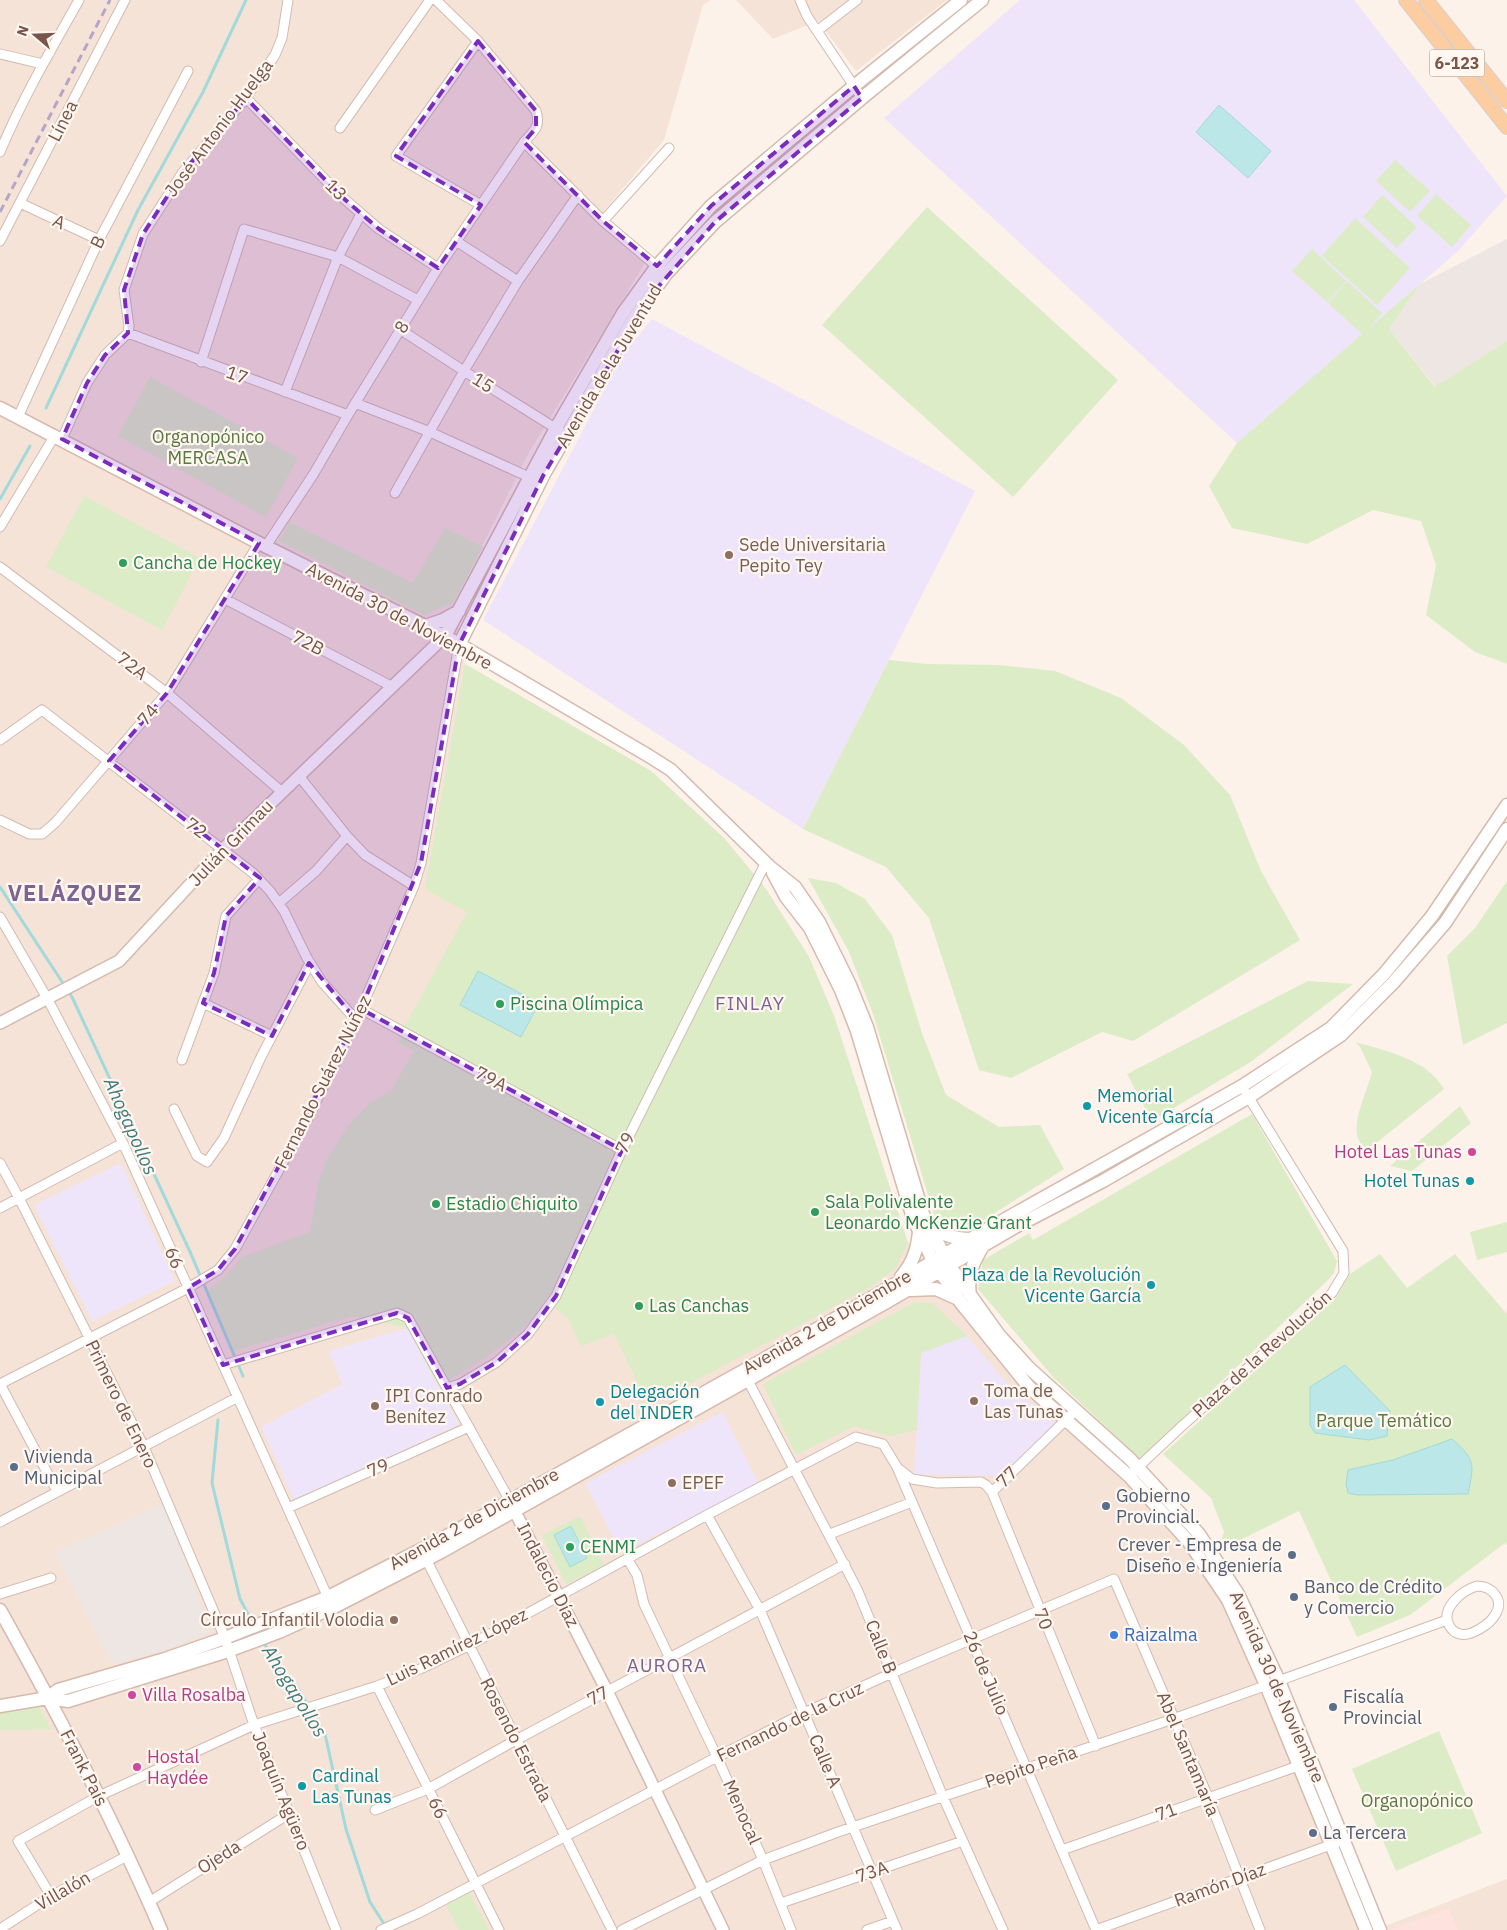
<svg xmlns="http://www.w3.org/2000/svg" width="1507" height="1930" font-family="'IBM Plex Sans',sans-serif">
	<rect width="100%" height="100%" fill="#fdf2e9"/>
	<path fill="#f5e3d7" d="M0 0H711L703 5 664 140 603 212 648 258 528 454 454 602 465 664 651 771 724 838 766 889 809 957 834 1016 908 1243 999 1335 1060 1404 1206 1546 1239 1590 1300 1711 1385 1926 1507 1879V1930H0Z
		M736 0H947L856 71 818 21 773 39Z"/>
	<path fill="#fde2dd" d="M1449 1908 1458 1930H1389Z"/>
	<path fill="#eee6e2" d="M1507 239V341L1436 387 1389 329 1420 284Z
		M164 1504 211 1633 156 1653 113 1665 55 1552Z"/>
	<path fill="#efe5fa" d="M1020 0H1354L1507 196 1457 252 1237 443 884 118Z
		M652 319 975 491 803 829 483 620 622 356Z
		M121 1163 175 1281 92 1321 34 1205Z
		M407 1328 459 1424 295 1501 261 1427 342 1384 329 1351Z
		M967 1336 1003 1379 1055 1423 1028 1452 1002 1476 914 1474 921 1353Z
		M723 1412 758 1483 621 1553 585 1483Z"/>
	<path fill="#dbecc6" d="M1395 160 1430 191 1410 212 1376 181Z
		M1436 194 1471 225 1452 247 1417 216Z
		M1382 195 1417 227 1397 248 1363 217Z
		M927 207 1118 380 1013 497 822 325Z
		M1355 218 1410 268 1377 305 1322 256Z
		M1312 249 1346 281 1327 302 1292 271Z
		M1347 281 1382 313 1368 329 1420 284 1389 329 1435 387 1507 341V664L1475 652 1426 615 1436 565 1421 521 1373 510 1307 544 1232 528 1209 486 1237 443 1362 334 1328 303Z
		M150 377 298 458 266 517 118 436Z
		M84 496 200 558 162 630 46 567Z
		M289 522 413 583 445 528 483 547 454 602 424 615 279 541Z
		M889 660 927 664 999 665 1055 671 1121 698 1184 745 1230 795 1261 871 1300 940 1133 1041 1102 1032 1011 1078 979 1070 929 918 886 867 803 829Z
		M465 664 651 771 724 838 766 889 809 957 834 1016 908 1243 896 1268 872 1286 647 1407 634 1375 614 1334 581 1346 568 1318 547 1302 521 1331 485 1358 439 1387 407 1328 353 1316 234 1351 208 1290 227 1275 242 1257 310 1232 319 1180 328 1157 348 1126 370 1103 391 1091 414 1051 397 1041 467 912 425 889Z
		M808 878 836 883 865 899 892 935 922 1033 946 1095 999 1127 1040 1125 1064 1169 982 1221 955 1225 935 1218 873 1014 849 952Z
		M1507 881V1023L1463 1045 1447 956 1475 928Z
		M1308 981 1353 984 1252 1061 1152 1121 1127 1074Z
		M1355 1042C1386 1051 1427 1059 1444 1089L1366 1151C1362 1146 1358 1140 1357 1134 1354 1118 1368 1088 1372 1072L1360 1047Z
		M1460 1106 1471 1123 1412 1171 1390 1166Z
		M1252 1114 1337 1261 1334 1273 1328 1280 1140 1459 1054 1378 978 1289 983 1260 1029 1233 1033 1240Z
		M1507 1222V1252L1477 1260 1470 1232Z
		M1380 1254 1407 1288 1455 1254 1507 1314V1545L1505 1543 1410 1615 1357 1637 1299 1511 1218 1551 1224 1532 1211 1498 1163 1454 1336 1298 1350 1274Z
		M913 1303H932L967 1336 921 1353 917 1430 890 1436 854 1426 796 1455 763 1384Z
		M580 1516 604 1565 566 1584 542 1535Z
		M38 1704 51 1729 0 1730V1711Z
		M1439 1731 1482 1833 1396 1871 1352 1769Z
		M469 1892 489 1930H459L446 1905Z"/>
	<path fill="#bce7e8" stroke="#a2d9da" d="M1219 105 1271 151 1248 178 1196 132Z
		M478 971 539 1003 521 1037 460 1005Z
		M1345 1365 1390 1411 1387 1436 1369 1440 1315 1433 1310 1425V1387Z
		M1452 1439C1476 1460 1474 1464 1468 1494L1357 1495 1348 1493 1346 1484 1348 1470 1393 1460Z
		M571 1526 587 1558 570 1567 554 1535Z"/>
	<g fill="none" stroke-linecap="round" stroke-linejoin="round">
		<path stroke="#a2d9da" stroke-width="3" d="M46 408 138 210 203 92 246 0
			M0 499 30 446
			M0 887 72 997 191 1254 243 1376
			M218 1420 212 1483 240 1599 253 1623
			M263 1641 278 1669 296 1685 325 1734 346 1829 370 1902 386 1927"/>
		<g stroke="#d2bbb1" stroke-width="11">
			<path id="minor" d="M800 0 807 16 862 98
				M817 31 857 0
				M478 41 396 156 481 205
				M0 54 43 64
				M246 98 342 197 379 229 438 268
				M340 128 430 0
				M524 142 603 221 661 270
				M0 152C22 99 51 50 79 0
				M20 203 99 240
				M603 221 669 148
				M0 241 125 0
				M456 241 518 281
				M401 330 464 371 560 431
				M128 333 348 415
				M201 362 244 229 338 257 418 300
				M285 392 338 257 361 214
				M355 403 430 432 529 477
				M18 417 99 240 188 71
				M62 439 87 383 105 355 128 333 129 326 124 290 143 234 183 172 246 98 275 55 282 38 288 0
				M395 493 464 371 518 281 578 195
				M0 527 55 435
				M266 546 313 475 348 415 438 268 524 142C534 131 541 127 536 111L478 41 436 0
				M0 567 167 693 282 792
				M225 599 391 686
				M0 740 42 710 253 873 270 891 284 911 307 958 322 982 356 1020
				M299 776 347 836 365 855 414 886
				M0 820 29 834H42L55 823 167 693 259 543
				M279 903 316 871 347 836
				M0 917 47 998 123 1143 330 1602
				M203 1003 272 1036
				M361 1009 622 1150
				M182 1060 214 973 226 916 259 879
				M174 1109 197 1156 207 1162 224 1138 261 1057 310 963
				M0 1163 19 1198 144 1447 225 1638 254 1725 336 1930
				M0 1208 123 1143
				M223 1365 397 1313 408 1318 510 1501
				M745 1375 857 1589 943 1797 1003 1930
				M0 1384 188 1288 218 1270 235 1249 311 1112 361 1009 414 886 421 863 459 645
				M0 1384 57 1491
				M447 1388 460 1384 497 1362 528 1334 556 1296 622 1150 766 862
				M899 1469 912 1479 937 1483 981 1482 986 1485 992 1492 1096 1746
				M1134 1471 1182 1426 1332 1293 1344 1273 1343 1251 1246 1093
				M992 1492 1075 1411
				M288 1508 469 1427
				M707 1515 760 1610 897 1930
				M0 1522 238 1397
				M830 1534 912 1502
				M424 1555 612 1930
				M628 1560 637 1575 644 1604 717 1757 763 1860 791 1930
				M1477 1586C1492 1586 1505 1600 1495 1615 1490 1624 1471 1637 1460 1634 1455 1633 1451 1629 1449 1625 1440 1608 1463 1590 1477 1586Z
				M0 1594 51 1578
				M377 1686 499 1930
				M375 1810 428 1789 516 1740 845 1564
				M1062 1850 1298 1766
				M51 1896 18 1841 99 1796 254 1725 377 1686 420 1669 468 1646 707 1515 856 1437 883 1444 897 1467 1096 1930
				M149 1902 290 1813
				M781 1903 963 1841
				M0 1929 51 1896 127 1856
				M381 1930 417 1914 717 1757 804 1713 892 1673 1114 1579 1208 1797 1260 1930
				M622 1930 763 1860 838 1832 1173 1719 1447 1620
				M867 1930 893 1921
				M1096 1930 1336 1843"/>
		</g>
		<g stroke="#d2bbb1" stroke-width="14">
			<path id="tertiary" d="M0 1023 119 961 223 849 445 636
				M510 1502 607 1691 723 1930"/>
		</g>
		<g stroke="#d6baad" stroke-width="15">
			<path id="secondary" d="M0 408 259 543 445 636 649 756 671 770 770 867 795 887 819 922 850 985 867 1027 923 1214 949 1265 999 1335 1029 1368 1130 1459 1199 1534 1238 1594 1279 1681 1380 1930
				M425 626 443 620 459 611
				M445 636 556 428 623 313 657 266 711 206 854 86 961 0
				M459 645 544 474 633 320 666 274 715 222 862 98 982 0
				M773 873 786 897 810 928 841 990 857 1031 913 1218 933 1261 961 1303 1029 1387 1129 1476 1189 1542 1228 1600 1266 1685 1366 1930
				M928 1223C939 1234 955 1239 971 1239
				M901 1277C913 1263 917 1250 919 1232
				M911 1290 936 1289 956 1298
				M970 1295C967 1276 973 1262 983 1246
				M0 1610C58 1714 114 1820 161 1930
				M48 1698 58 1690 165 1659 225 1638 328 1597 436 1542 743 1371 880 1293 986 1230 1242 1086 1331 1028 1384 974 1432 916 1507 805
				M0 1706 48 1698 68 1701 228 1651 279 1632 336 1606 441 1552 885 1303 1015 1227 1103 1181 1249 1097 1341 1035 1393 983 1445 923 1507 829"/>
		</g>
		<g stroke="#d9cfcd" stroke-width="16">
			<path id="primary" d="M1406 0 1507 127
				M1426 0 1507 101"/>
		</g>
		<use href="#minor" stroke="#fff" stroke-width="9"/>
		<use href="#tertiary" stroke="#fff" stroke-width="11"/>
		<use href="#secondary" stroke="#fff" stroke-width="12"/>
		<use href="#primary" stroke="#fccda1" stroke-width="14"/>
		<path stroke="#b3a6c8" stroke-width="3" stroke-dasharray="8 5" stroke-linecap="butt" d="M0 212 110 0"/>
	</g>
	<path fill="#7b2cbf" fill-opacity="0.2" stroke="#7b2cbf" stroke-width="4" stroke-dasharray="10 6" stroke-linejoin="round" d="M478 41 536 111V128L524 142 603 221 657 266 711 206 854 86 862 98 715 222 651 295 544 474 459 645 421 863 361 1009 622 1150 556 1296 528 1334 497 1362 460 1384 447 1388 408 1318 397 1313 223 1365 188 1288 218 1270 235 1249 356 1020 309 963 272 1036 203 1003 214 973 226 916 260 878 109 761 167 693 259 543 62 439 87 383 105 355 128 333 124 290 143 234 183 172 246 98 342 197 379 229 438 268 481 205 396 156Z"/>
	<g fill="#8d6e63" stroke="#fff7f0" stroke-width="2">
		<circle cx="729" cy="555" r="5"/>
		<circle cx="974" cy="1401" r="5"/>
		<circle cx="375" cy="1406" r="5"/>
		<circle cx="672" cy="1483" r="5"/>
		<circle cx="394" cy="1620" r="5"/>
	</g>
	<g fill="#2e9e5b" stroke="#fff7f0" stroke-width="2">
		<circle cx="123" cy="563" r="5"/>
		<circle cx="500" cy="1004" r="5"/>
		<circle cx="436" cy="1204" r="5"/>
		<circle cx="815" cy="1212" r="5"/>
		<circle cx="639" cy="1306" r="5"/>
		<circle cx="570" cy="1547" r="5"/>
	</g>
	<g fill="#0f9aa8" stroke="#fff7f0" stroke-width="2">
		<circle cx="1087" cy="1106" r="5"/>
		<circle cx="1470" cy="1181" r="5"/>
		<circle cx="1151" cy="1285" r="5"/>
		<circle cx="600" cy="1402" r="5"/>
		<circle cx="302" cy="1786" r="5"/>
	</g>
	<g fill="#d1479c" stroke="#fff7f0" stroke-width="2">
		<circle cx="1472" cy="1152" r="5"/>
		<circle cx="132" cy="1695" r="5"/>
		<circle cx="137" cy="1767" r="5"/>
	</g>
	<g fill="#5c6f8a" stroke="#fff7f0" stroke-width="2">
		<circle cx="14" cy="1467" r="5"/>
		<circle cx="1106" cy="1506" r="5"/>
		<circle cx="1292" cy="1555" r="5"/>
		<circle cx="1294" cy="1597" r="5"/>
		<circle cx="1333" cy="1707" r="5"/>
		<circle cx="1313" cy="1833" r="5"/>
	</g>
	<circle fill="#3f7fe0" stroke="#fff7f0" stroke-width="2" cx="1114" cy="1635" r="5"/>
	<g text-anchor="middle" stroke-width="4.5" stroke-linejoin="round" paint-order="stroke">
		<rect fill="#fff7f0" stroke="#a1867c" stroke-width="1" x="1429.5" y="49.5" width="55" height="27" rx="4"/>
		<g font-size="16" font-weight="bold" fill="#79554b">
			<text x="1457" y="69">6-123</text>
		</g>
		<g font-size="18" fill="#79554b" stroke="#fff7f0">
			<text transform="translate(63 121) rotate(-63)" y="6">Línea</text>
			<text transform="translate(219 128) rotate(-53)" y="6">José Antonio Huelga</text>
			<text transform="translate(336 190) rotate(45)" y="6">13</text>
			<text transform="translate(59 222) rotate(25)" y="6">A</text>
			<text transform="translate(98 242) rotate(-64)" y="6">B</text>
			<text transform="translate(402 327) rotate(-59)" y="6">8</text>
			<text transform="translate(609 366) rotate(-59)" y="6">Avenida de la Juventud</text>
			<text transform="translate(237 375) rotate(20)" y="6">17</text>
			<text transform="translate(483 383) rotate(32)" y="6">15</text>
			<text transform="translate(399 616) rotate(28)" y="6">Avenida 30 de Noviembre</text>
			<text transform="translate(308 643) rotate(28)" y="6">72B</text>
			<text transform="translate(132 666) rotate(38)" y="6">72A</text>
			<text transform="translate(148 715) rotate(-50)" y="6">74</text>
			<text transform="translate(196 828) rotate(37)" y="6">72</text>
			<text transform="translate(231 843) rotate(-46)" y="6">Julián Grimau</text>
			<text transform="translate(491 1079) rotate(28)" y="6">79A</text>
			<text transform="translate(323 1082) rotate(-63)" y="6">Fernando Suárez Núñez</text>
			<text transform="translate(625 1143) rotate(-64)" y="6">79</text>
			<text transform="translate(174 1258) rotate(66)" y="6">66</text>
			<text transform="translate(827 1322) rotate(-30)" y="6">Avenida 2 de Diciembre</text>
			<text transform="translate(1262 1354) rotate(-42)" y="6">Plaza de la Revolución</text>
			<text transform="translate(121 1404) rotate(64)" y="6">Primero de Enero</text>
			<text transform="translate(378 1468) rotate(-24)" y="6">79</text>
			<text transform="translate(1007 1477) rotate(-45)" y="6">77</text>
			<text transform="translate(474 1519) rotate(-29)" y="6">Avenida 2 de Diciembre</text>
			<text transform="translate(548 1575) rotate(63)" y="6">Indalecio Díaz</text>
			<text transform="translate(1043 1619) rotate(68)" y="6">70</text>
			<text transform="translate(457 1647) rotate(-26)" y="6">Luis Ramírez López</text>
			<text transform="translate(881 1647) rotate(68)" y="6">Calle B</text>
			<text transform="translate(986 1673) rotate(67)" y="6">26 de Julio</text>
			<text transform="translate(1277 1687) rotate(66)" y="6">Avenida 30 de Noviembre</text>
			<text transform="translate(598 1696) rotate(-28)" y="6">77</text>
			<text transform="translate(790 1722) rotate(-26)" y="6">Fernando de la Cruz</text>
			<text transform="translate(516 1740) rotate(63)" y="6">Rosendo Estrada</text>
			<text transform="translate(1188 1754) rotate(67)" y="6">Abel Santamaría</text>
			<text transform="translate(825 1761) rotate(67)" y="6">Calle A</text>
			<text transform="translate(1031 1767) rotate(-19)" y="6">Pepito Peña</text>
			<text transform="translate(84 1768) rotate(63)" y="6">Frank País</text>
			<text transform="translate(281 1791) rotate(68)" y="6">Joaquín Agüero</text>
			<text transform="translate(438 1808) rotate(64)" y="6">66</text>
			<text transform="translate(742 1812) rotate(66)" y="6">Menocal</text>
			<text transform="translate(1166 1812) rotate(-20)" y="6">71</text>
			<text transform="translate(219 1857) rotate(-32)" y="6">Ojeda</text>
			<text transform="translate(872 1872) rotate(-19)" y="6">73A</text>
			<text transform="translate(1220 1885) rotate(-20)" y="6">Ramón Díaz</text>
			<text transform="translate(63 1891) rotate(-30)" y="6">Villalón</text>
		</g>
		<g font-size="18" fill="#587940" stroke="#fff7f0">
			<text x="208" y="443">Organopónico<tspan x="208" dy="21">MERCASA</tspan></text>
			<text x="1384" y="1427">Parque Temático</text>
			<text x="1417" y="1807">Organopónico</text>
		</g>
		<g font-size="18" fill="#785e54" stroke="#fff7f0" text-anchor="start">
			<text x="739" y="551">Sede Universitaria<tspan x="739" dy="21">Pepito Tey</tspan></text>
			<text x="984" y="1397">Toma de<tspan x="984" dy="21">Las Tunas</tspan></text>
			<text x="385" y="1402">IPI Conrado<tspan x="385" dy="21">Benítez</tspan></text>
			<text x="682" y="1489">EPEF</text>
			<text x="384" y="1626" text-anchor="end">Círculo Infantil Volodia</text>
		</g>
		<g font-size="18" fill="#27864d" stroke="#fff7f0" text-anchor="start">
			<text x="133" y="569">Cancha de Hockey</text>
			<text x="510" y="1010">Piscina Olímpica</text>
			<text x="825" y="1208">Sala Polivalente<tspan x="825" dy="21">Leonardo McKenzie Grant</tspan></text>
			<text x="446" y="1210">Estadio Chiquito</text>
			<text x="649" y="1312">Las Canchas</text>
			<text x="580" y="1553">CENMI</text>
		</g>
		<g font-size="18" fill="#0d838f" stroke="#fff7f0" text-anchor="start">
			<text x="1097" y="1102">Memorial<tspan x="1097" dy="21">Vicente García</tspan></text>
			<text x="1460" y="1187" text-anchor="end">Hotel Tunas</text>
			<text x="1141" y="1281" text-anchor="end">Plaza de la Revolución<tspan x="1141" dy="21">Vicente García</tspan></text>
			<text x="610" y="1398">Delegación<tspan x="610" dy="21">del INDER</tspan></text>
			<text x="312" y="1782">Cardinal<tspan x="312" dy="21">Las Tunas</tspan></text>
		</g>
		<g font-size="18" fill="#b23c85" stroke="#fff7f0" text-anchor="start">
			<text x="1462" y="1158" text-anchor="end">Hotel Las Tunas</text>
			<text x="142" y="1701">Villa Rosalba</text>
			<text x="147" y="1763">Hostal<tspan x="147" dy="21">Haydée</tspan></text>
		</g>
		<g font-size="18" fill="#4e5e75" stroke="#fff7f0" text-anchor="start">
			<text x="24" y="1463">Vivienda<tspan x="24" dy="21">Municipal</tspan></text>
			<text x="1116" y="1502">Gobierno<tspan x="1116" dy="21">Provincial.</tspan></text>
			<text x="1282" y="1551" text-anchor="end">Crever - Empresa de<tspan x="1282" dy="21">Diseño e Ingeniería</tspan></text>
			<text x="1304" y="1593">Banco de Crédito<tspan x="1304" dy="21">y Comercio</tspan></text>
			<text x="1343" y="1703">Fiscalía<tspan x="1343" dy="21">Provincial</tspan></text>
			<text x="1323" y="1839">La Tercera</text>
		</g>
		<g font-size="18" fill="#366cbe" stroke="#fff7f0" text-anchor="start">
			<text x="1124" y="1641">Raizalma</text>
		</g>
		<g font-size="19" letter-spacing="1" fill="#7d6494" stroke="#fff7f0">
			<text x="750" y="1010">FINLAY</text>
			<text x="667" y="1672">AURORA</text>
		</g>
		<g font-size="19" font-style="italic" fill="#3e7c7e" stroke="#fff7f0">
			<text transform="translate(131 1126) rotate(66)" y="7">Ahogapollos</text>
			<text transform="translate(295 1691) rotate(58)" y="7">Ahogapollos</text>
		</g>
		<g font-size="22" font-weight="bold" letter-spacing="1" fill="#7d6494" stroke="#fff7f0">
			<text x="75" y="901">VELÁZQUEZ</text>
		</g>
	</g>
	<g transform="translate(35 35) rotate(289)" stroke="#fff7f0" stroke-width="4" paint-order="stroke">
	<path d="M0-4L9 19L0 12L-9 19Z" fill="#79554b"/>
	<text y="-8" font-size="14" font-weight="bold" text-anchor="middle" fill="#79554b">N</text>
	</g>
</svg>
